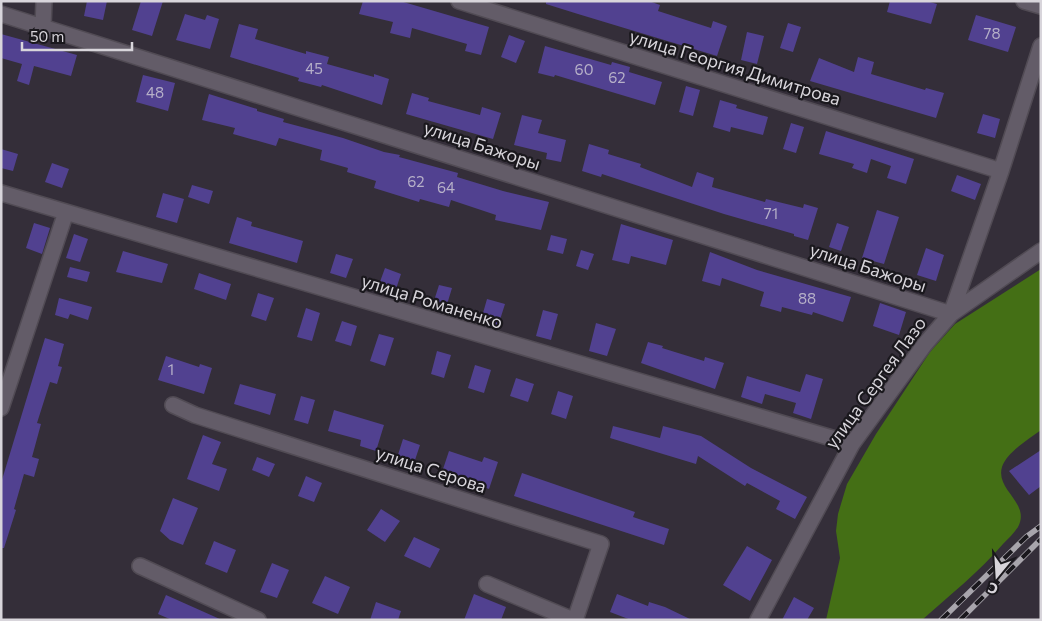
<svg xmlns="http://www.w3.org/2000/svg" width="1042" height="621" font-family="Commissioner,sans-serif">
	<rect width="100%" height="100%" fill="#342e39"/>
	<path fill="#446f15" d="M1041 269V430C1029 439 1007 452 1002 467 995 490 1031 503 1018 527 1014 533 1008 539 1003 544 979 572 950 595 922 620H826L840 558 836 531 838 514 847 484 876 434 930 352 955 324Z"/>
	<path fill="#514190" d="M87 1H107L103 20 84 16Z
		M141 1H163L152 36 132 30Z
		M363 1H400L489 27 481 55 465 51 467 44 412 28 410 38 390 33 393 22 359 14Z
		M546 1H649L660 5 658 11 711 28 713 21 727 26 717 56 578 14 546 4Z
		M890 1H926L937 4 931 24 887 12Z
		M185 14 205 20 207 15 219 19 210 49 176 40Z
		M976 15 1016 27 1008 52 968 40Z
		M788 23 801 27 793 52 780 48Z
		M239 24 258 29 255 39 306 54V51L329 57 327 64 374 77V74L389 79 382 105 322 85 321 87 298 81 299 78 230 57Z
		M747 32 764 36 757 64 741 60Z
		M1 34 77 55 71 76 34 66 29 85 17 81 22 64 1 58Z
		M509 35 525 41 516 63 501 57Z
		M545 46 611 65 612 62 630 67 629 72 662 82 655 105 555 75 554 77 538 73Z
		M858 57 874 62 871 74 925 90 926 88 944 93 936 118 810 81 819 58 854 72Z
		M143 75 175 83 168 111 136 102Z
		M686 86 700 90 693 116 679 112Z
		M412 93 429 98 428 101 480 115 482 107 501 113 493 139 406 114Z
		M209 94 257 109V111L284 119 283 122 343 138 384 152 400 155 399 157 458 173 457 177 503 191 549 202 541 230 495 220 496 215 451 200 449 207 420 199 419 202 374 188 376 181 347 172 348 168 320 160 322 150 279 138 276 146 233 134 235 128 202 120Z
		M720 100 737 105 736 108 768 117 763 135 731 127 730 132 713 127Z
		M983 114 1000 119 995 138 977 133Z
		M522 115 542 120 538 133 566 140 561 162 546 159 547 153 514 145Z
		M791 123 804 127 796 153 783 149Z
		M826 131 914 159 906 184 887 178 891 166 871 159 867 173 852 168 854 164 819 154Z
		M589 144 609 150 608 154 641 164 640 167 692 187 697 172 714 178 712 187 765 202 766 199 803 208 804 204 818 208 808 240 794 236V234L724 214 602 174 601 177 582 171Z
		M1 149 18 154 13 171 1 168Z
		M52 163 69 169 62 188 45 182Z
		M957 175 981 184 975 200 951 191Z
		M192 185 213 191 209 204 188 197Z
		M163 193 184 199 177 223 156 217Z
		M877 210 899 217 884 264 862 258Z
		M237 217 252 222 251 226 303 241 297 263 229 243Z
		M34 223 50 228 42 254 26 248Z
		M837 223 849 227 841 251 829 247Z
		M621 224 673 240 666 265 631 256 629 264 612 260Z
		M74 234 88 239 80 262 66 258Z
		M551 235 567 239 563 254 547 250Z
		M926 248 944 255 936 281 917 275Z
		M581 250 594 254 588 270 576 266Z
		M123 251 168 264 162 283 116 272Z
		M710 252 757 270 851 297 843 322 813 312 812 315 782 307 781 312 760 306 764 292 722 278 720 286 702 281Z
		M336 254 353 259 346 278 330 273Z
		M70 267 90 272 87 282 67 277Z
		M385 268 401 274 394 295 377 290Z
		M199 273 231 284 226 300 194 289Z
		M439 285 452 288 445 311 432 307Z
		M258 293 274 298 266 321 251 316Z
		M59 298 92 307 88 320 70 314 68 319 55 315Z
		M487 299 505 304 498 326 481 320Z
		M880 303 906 312 899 335 873 326Z
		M306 308 320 313 312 341 297 337Z
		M543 310 558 314 551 340 536 336Z
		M342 321 357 326 351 346 335 341Z
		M596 323 616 329 607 356 589 351Z
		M379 334 394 338 385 366 370 361Z
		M45 338 64 344 58 366 62 367 57 384 50 382 37 423 41 424 32 457 39 459 34 477 24 474 14 509 16 510 4 548H1V483Z
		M648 342 663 346 662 348 704 361 705 357 724 363 715 389 641 363Z
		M437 351 451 355 444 378 431 374Z
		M166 356 199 367 200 364 212 368 204 394 158 380Z
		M475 365 491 370 484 393 468 388Z
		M806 374 823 379 811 419 793 413 796 403 765 394 762 404 741 397 747 376 800 392Z
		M516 378 534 384 528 402 510 396Z
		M240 384 276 394 270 415 234 404Z
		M558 391 573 396 566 419 551 414Z
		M301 396 315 400 308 424 294 420Z
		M334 410 384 425 376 451 360 446 361 440 328 431Z
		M613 426 660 438 663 426 701 436 751 468 807 497 795 519 776 509 780 501 747 483 745 486 698 456 696 464 610 438Z
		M203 435 221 442 212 464 227 469 219 491 187 479Z
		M403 439 420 445 414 463 397 458Z
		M1041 450V486L1029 495 1009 471Z
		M449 451 482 462 484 457 498 462 489 489 442 472Z
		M257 457 275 464 269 477 252 470Z
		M522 473 635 512 633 517 669 529 664 545 514 496Z
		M306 476 322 483 314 502 298 496Z
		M173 498 198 508 183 545 170 540 160 531Z
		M381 509 400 521 385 542 367 530Z
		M414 537 440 549 430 568 404 556Z
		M214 541 236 550 227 573 205 564Z
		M747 546 772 560 750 601 723 585Z
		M272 563 289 570 277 598 260 592Z
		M325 576 350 587 338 614 312 603Z
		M474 594 506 607 501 620H464Z
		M617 594 648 606 649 602 665 607 692 620H631L610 612Z
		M166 595 222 620H172L158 614Z
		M794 597 814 608 807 620H782Z
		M376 602 401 611 398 620H370Z"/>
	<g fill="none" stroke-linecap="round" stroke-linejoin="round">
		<g stroke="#514b54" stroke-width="18">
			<path id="minor" d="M459 1 1001 171
				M1024 1 1041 6
				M1 14 951 314 1041 251
				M43 27 44 1
				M1 193 852 444
				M173 405 195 415 601 544 575 620
				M1 408 66 212
				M140 566 258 620
				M487 584 573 620
				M758 620 852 444 925 344 951 314 1001 171 1041 46"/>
		</g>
		<use href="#minor" stroke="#635c68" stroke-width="15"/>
		<g stroke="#a8a5ac" stroke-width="5.5">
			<path id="rail" d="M941 620 1026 537 1041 526
				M960 620 1041 539"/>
		</g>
		<use href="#rail" stroke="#1a181d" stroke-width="4" stroke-dasharray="11" stroke-linecap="butt"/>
	</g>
	<g text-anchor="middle" stroke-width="4.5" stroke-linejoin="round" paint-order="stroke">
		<g font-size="15" fill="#b6b0c8">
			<text x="992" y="39">78</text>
			<text x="314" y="74">45</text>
			<text x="584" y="75">60</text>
			<text x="617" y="83">62</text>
			<text x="155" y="98">48</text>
			<text x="416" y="187">62</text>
			<text x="446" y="193">64</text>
			<text x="771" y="219">71</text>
			<text x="807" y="304">88</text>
			<text x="171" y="375">1</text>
		</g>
		<g font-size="18" fill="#d8d5db" stroke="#1a181d">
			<text transform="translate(735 68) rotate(17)" y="6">улица Георгия Димитрова</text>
			<text transform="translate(482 146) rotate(18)" y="6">улица Бажоры</text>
			<text transform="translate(868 268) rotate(18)" y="6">улица Бажоры</text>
			<text transform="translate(432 302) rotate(17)" y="6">улица Романенко</text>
			<text transform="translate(876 383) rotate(-54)" y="6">улица Сергея Лазо</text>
			<text transform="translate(431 470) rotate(18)" y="6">улица Серова</text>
		</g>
	</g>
	<rect width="1042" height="621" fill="none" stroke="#d8d5db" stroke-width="5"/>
	<g transform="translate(997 576) rotate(198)" stroke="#1a181d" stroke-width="4" paint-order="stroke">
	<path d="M0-4L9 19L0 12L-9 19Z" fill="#d8d5db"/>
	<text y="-8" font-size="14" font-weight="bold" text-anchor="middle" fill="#d8d5db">С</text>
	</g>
	<path d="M22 42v8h110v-8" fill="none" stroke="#d8d5db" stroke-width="2.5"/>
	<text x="30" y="42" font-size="15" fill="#d8d5db" stroke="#1a181d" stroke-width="4" paint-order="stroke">50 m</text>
</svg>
